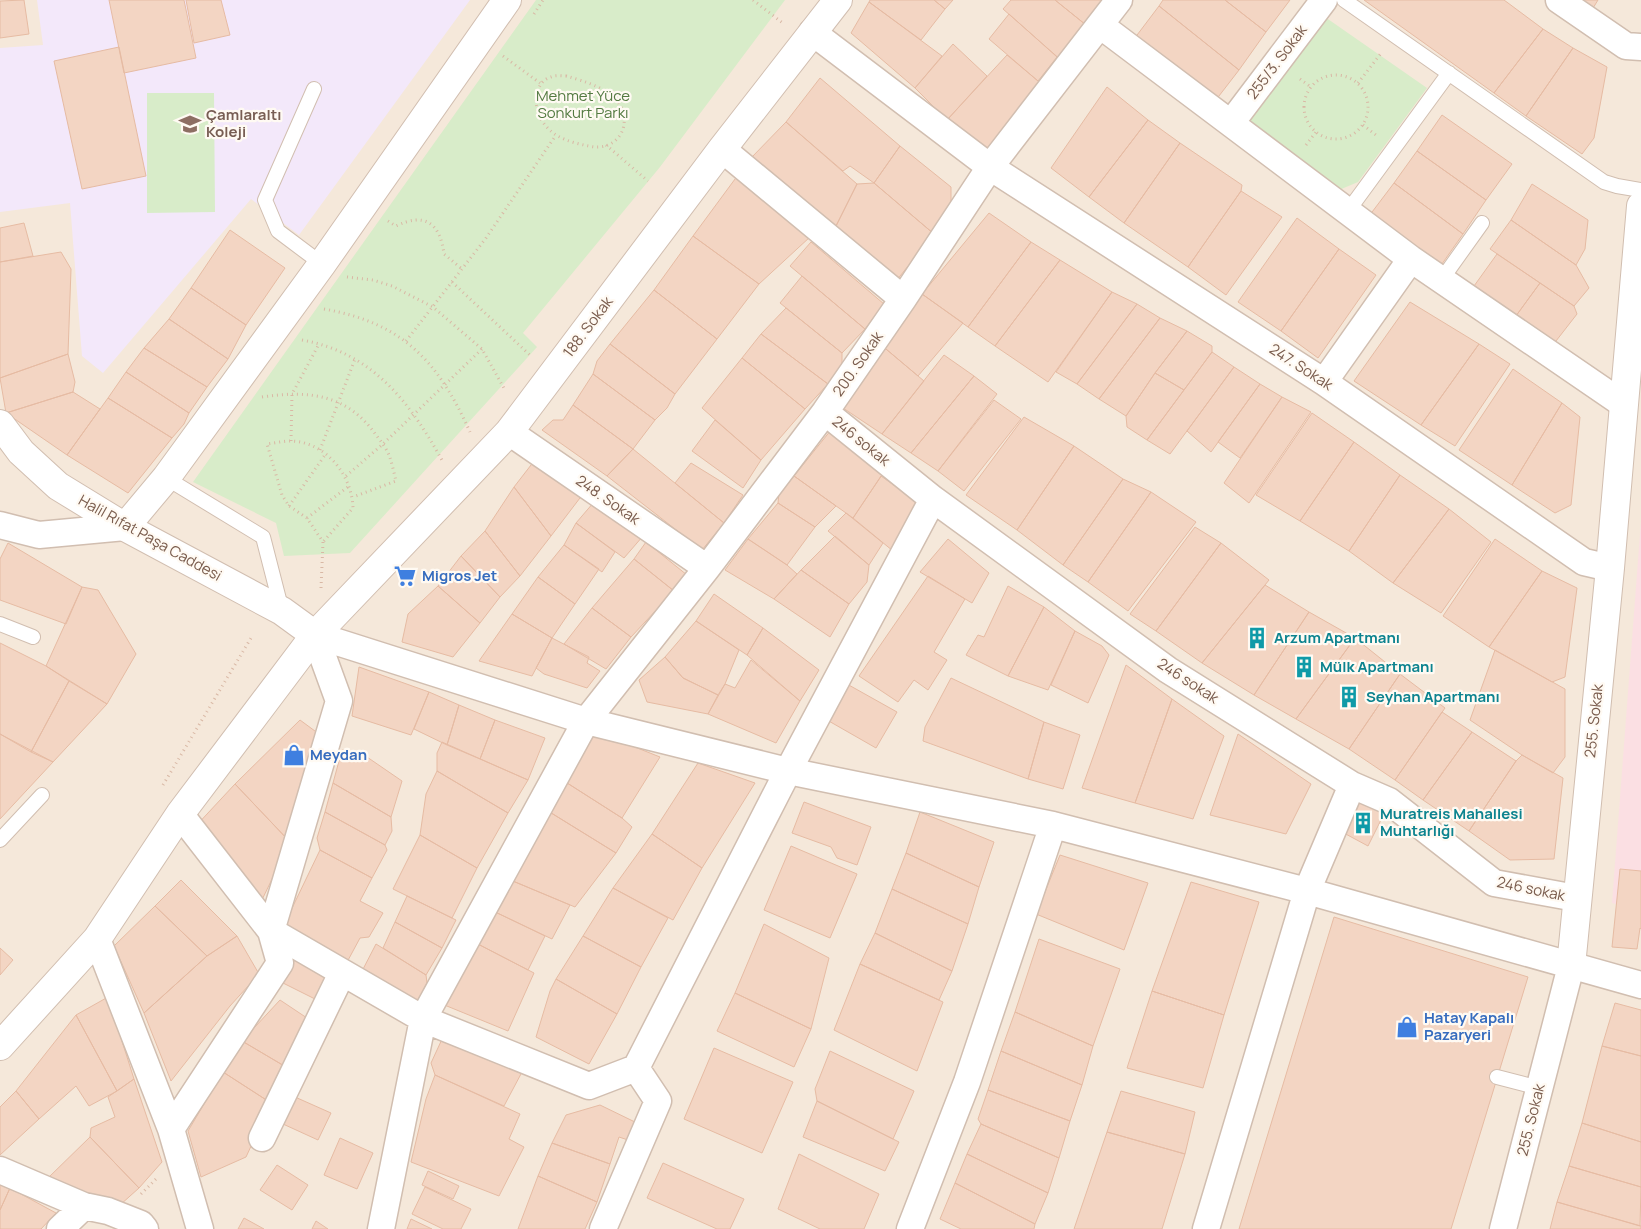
<svg xmlns="http://www.w3.org/2000/svg" width="1641" height="1229" font-family="Manrope,sans-serif">
	<rect width="100%" height="100%" fill="#fdf6ec"/>
	<path fill="#f5e8da" d="M0 0H1641V1229H0Z"/>
	<path fill="#f3e8fa" d="M37 0H470L299 235 251 199 103 373 82 356 70 203 0 212V48L43 45Z"/>
	<path fill="#fbdfe3" d="M1641 521V911L1612 903Z"/>
	<path fill="#d8ecc9" d="M536 0H785L660 167 523 333 537 347 350 553 284 556 276 523 193 482Z
		M1325 17 1427 88 1358 182 1339 190 1246 121Z
		M147 93H214L215 212 147 213Z"/>
	<path fill="#f3d5c3" stroke="#e6bba3" d="M24 0 29 34 0 38V1Z
		M109 0H184L196 58 124 73Z
		M186 0H221L230 35 194 43Z
		M870 0H934L945 9 921 40 869 2Z
		M934 0H953L945 9Z
		M1011 0H1055L1086 25 1062 61 1003 9Z
		M1055 0H1107L1086 25Z
		M1163 0H1225L1266 32 1239 70 1159 6Z
		M1225 0H1290L1266 32Z
		M1364 0H1504L1543 29 1494 93Z
		M1572 0H1598L1590 13Z
		M869 2 942 56 915 88 851 33Z
		M1159 6 1239 70 1212 105 1131 43Z
		M1009 14 1057 57 1038 81 989 39Z
		M1543 29 1573 48 1526 116 1494 93Z
		M953 44 987 76 947 120 915 88Z
		M119 47 146 176 82 189 54 61Z
		M1573 48 1607 67 1594 138 1582 154 1526 116Z
		M1007 55 1038 81 1044 88 987 155 947 120Z
		M820 78 900 146 874 183 850 166 843 171 786 122Z
		M1107 87 1148 120 1089 197 1051 168Z
		M1442 115 1512 164 1486 200 1417 151Z
		M1148 120 1180 143 1124 223 1089 197Z
		M786 122 857 184 835 228 752 157Z
		M1180 143 1242 185 1241 191 1188 267 1124 223Z
		M900 146 951 187V207L934 234 874 183Z
		M1417 151 1486 200 1463 234 1394 183Z
		M738 175 810 237 759 284 693 236Z
		M874 183 934 234 896 281 835 228 857 184Z
		M1394 183 1463 234 1437 271 1366 220Z
		M1532 184 1588 220 1585 249 1576 265 1511 220Z
		M1241 191 1282 217 1226 295 1188 267Z
		M989 213 1031 242 968 327 922 294Z
		M1297 218 1339 249 1281 331 1238 302Z
		M1511 220 1576 265 1589 288 1574 306 1490 249Z
		M24 223 33 256 0 262V228Z
		M230 230 285 268 246 325 191 288Z
		M693 236 759 284 717 339 654 290Z
		M811 242 884 304 865 329 790 266Z
		M1031 242 1060 260 995 346 968 327Z
		M1339 249 1376 275 1318 358 1281 331Z
		M61 252 71 269 68 354 0 378V262Z
		M1497 254 1540 283 1513 320 1469 293Z
		M1060 260 1112 292 1048 382 995 346Z
		M802 276 865 329 842 353 780 303Z
		M1540 283 1574 306 1577 314 1549 350 1513 320Z
		M191 288 246 325 228 359 169 319Z
		M654 290 717 339 675 394 610 344Z
		M1112 292 1137 304 1077 384 1056 372Z
		M922 294 963 323 918 376 880 344Z
		M1410 302 1479 344 1421 425 1354 381Z
		M1137 304 1160 318 1099 399 1077 384Z
		M786 308 842 353V365L828 384 761 334Z
		M1160 318 1187 331 1155 373 1126 416 1099 399Z
		M169 319 228 359 207 387 144 348Z
		M1187 331 1212 346V352L1184 390 1155 373Z
		M761 334 828 384 805 409 742 358Z
		M610 344 675 394 667 408 655 420 593 374 597 361Z
		M880 344 924 381 882 434 843 408Z
		M1479 344 1510 364 1455 446 1421 425Z
		M144 348 207 387 189 413 126 372Z
		M1212 352 1234 367 1170 454 1147 440Z
		M68 354 75 382 73 392 6 413 0 378Z
		M944 355 974 376 911 453 882 434Z
		M742 358 805 409 761 460 702 408Z
		M1234 367 1260 384 1211 452 1187 431Z
		M1513 369 1562 403 1512 485 1459 450Z
		M126 372 189 413 184 424 172 438 108 398Z
		M1155 373 1184 390 1147 440 1127 427 1126 416Z
		M593 374 655 420 633 449 573 405Z
		M974 376 997 394 938 471 911 453Z
		M1260 384 1282 397 1240 458 1218 442Z
		M73 392 100 409 67 455 6 413Z
		M1282 397 1311 412 1249 503 1224 483Z
		M108 398 172 438 128 493 67 455Z
		M994 400 1021 419 964 491 938 471Z
		M1562 403 1580 417 1571 505 1555 513 1512 485Z
		M573 405 633 449 607 476 542 430 553 420H563Z
		M1312 413 1354 442 1300 521 1256 495Z
		M1024 417 1074 446 1017 530 966 495Z
		M715 420 761 460 743 488 692 451Z
		M831 430 884 472 853 518 794 476Z
		M1354 442 1400 475 1349 551 1300 521Z
		M1074 446 1123 479 1063 565 1017 530Z
		M633 449 724 523 702 550 607 476Z
		M538 456 583 494 551 536 514 487Z
		M691 463 743 495 724 523 675 483Z
		M1400 475 1449 509 1393 583 1349 551Z
		M794 476 836 506 815 527 778 503 779 492Z
		M881 476 922 505 893 551 853 518Z
		M1123 479 1151 492 1088 582 1063 565Z
		M514 487 551 536 520 576 485 531Z
		M1151 492 1196 522 1128 611 1088 582Z
		M594 502 643 536 624 558 576 523Z
		M778 503 815 527 787 565 748 539Z
		M1449 509 1491 542 1441 613 1393 583Z
		M846 513 883 543 869 565 828 531Z
		M576 523 615 552 602 572 564 545Z
		M1195 527 1221 543 1156 631 1130 614Z
		M485 531 520 576 500 597 461 556Z
		M835 536 869 565 867 582 849 604 801 570Z
		M748 539 787 565 797 574 774 599 725 570Z
		M948 539 989 573 972 603 920 572Z
		M1495 539 1542 571 1489 647 1443 616Z
		M646 542 687 575 674 591 634 559Z
		M8 543 82 587 66 624 0 600V559Z
		M1221 543 1269 580 1202 663 1156 631Z
		M564 545 599 569 575 604 538 577Z
		M461 556 500 597 480 623 438 586Z
		M634 559 674 591 631 637 592 608Z
		M801 570 849 604 830 637 774 599Z
		M1542 571 1577 588 1565 677 1552 682 1489 647Z
		M928 576 965 599 934 652 947 660 928 690 914 680 898 702 859 676Z
		M538 577 575 604 552 638 512 614Z
		M1265 585 1309 612 1254 695 1202 663Z
		M438 586 480 623 453 657 402 642 408 614Z
		M1008 586 1044 607 1008 676 966 655 978 635 984 637Z
		M82 587 98 590 136 654 107 704 46 666Z
		M714 594 763 628 747 655 696 621Z
		M1044 607 1075 631 1048 690 1008 676Z
		M592 608 631 637 606 669 564 644Z
		M1309 612 1355 638 1296 719 1254 695Z
		M512 614 552 638 532 676 479 661Z
		M696 621 739 650 725 684 718 695 683 678 665 657Z
		M763 628 819 670 800 701 747 655Z
		M1075 631 1102 646 1109 655 1088 703 1051 685Z
		M552 638 589 657 587 663 600 671 587 688 544 674 536 668Z
		M1355 638 1400 674 1349 749 1296 719Z
		M0 643 46 666 69 681 31 752 0 734Z
		M1495 650 1565 689V757L1553 773 1522 755 1470 720Z
		M665 657 683 678 718 695 708 714 647 702 639 680Z
		M751 660 800 701 776 743 708 714 725 684 735 688Z
		M1126 665 1172 699 1135 803 1082 788Z
		M359 667 429 692 411 735 352 716Z
		M1400 674 1445 708 1395 780 1349 749Z
		M951 678 1044 722 1028 779 923 741 925 727Z
		M69 681 107 704 53 762 31 752Z
		M847 684 897 712 876 748 827 720Z
		M429 692 459 705 447 745 414 729Z
		M1172 699 1224 736 1193 819 1135 803Z
		M459 705 495 720 480 759 447 745Z
		M1442 712 1472 732 1423 800 1395 780Z
		M300 720 319 734 290 842 235 784Z
		M495 720 545 738 528 780 480 759Z
		M1044 722 1080 735 1063 789 1028 779Z
		M592 730 660 757 622 818 564 781Z
		M1472 732 1516 761 1469 831 1423 800Z
		M0 734 53 762 0 819Z
		M1238 734 1311 784 1286 834 1210 815Z
		M442 742 528 780 508 813 437 771V753Z
		M342 750 367 757 402 781 391 817 333 783Z
		M1522 755 1563 778 1554 859 1510 860 1469 831 1516 761Z
		M698 763 755 783 702 868 652 834Z
		M437 771 508 813 477 868 420 835 426 794Z
		M564 781 622 818 632 827 616 853 548 811Z
		M333 783 391 817 392 831 385 845 325 812Z
		M235 784 290 842 258 908 194 828Z
		M1358 801 1384 814 1368 846 1342 832Z
		M804 802 871 827 857 865 837 858 831 847 792 833Z
		M548 811 616 853 575 907 508 879Z
		M325 812 385 845 387 850 372 878 320 850 317 838Z
		M920 812 994 842 979 887 906 853Z
		M652 834 702 868 673 920 613 888Z
		M420 835 477 868 452 918 393 889Z
		M791 846 857 874 830 938 764 910Z
		M320 850 372 878 360 901 383 913 369 937 360 938 346 964 282 929Z
		M906 853 979 887 968 924 892 889Z
		M1060 855 1148 883 1124 950 1036 914Z
		M1620 869 1641 871V929L1640 928 1637 949 1612 947Z
		M508 879 570 905 552 939 491 910Z
		M181 880 237 936 207 956 155 906Z
		M1191 882 1259 902 1224 1015 1152 991Z
		M613 888 668 918 641 967 583 936Z
		M892 889 968 924 952 971 875 933Z
		M407 896 456 920 442 948 395 922Z
		M155 906 207 956 144 1013 114 946Z
		M491 910 545 936 528 970 474 942Z
		M1334 917 1528 977 1451 1229H1239Z
		M395 922 442 948 426 975 383 948Z
		M764 924 829 958 811 1029 735 993Z
		M875 933 952 971 939 1000 860 964Z
		M237 936 259 974 230 1006 171 1081 144 1013 207 956Z
		M583 936 641 967 617 1014 556 979Z
		M1039 939 1120 969 1093 1046 1015 1012Z
		M474 942 534 973 508 1031 442 1004Z
		M376 944 426 975 427 983 414 1009 360 975Z
		M0 948 13 960 0 975Z
		M294 954 331 974 317 1000 279 981Z
		M860 964 943 1002 917 1071 834 1030Z
		M556 979 617 1014 589 1064 536 1037 550 991Z
		M1152 991 1224 1015 1203 1088 1127 1068Z
		M735 993 811 1029 794 1067 717 1031Z
		M108 997 134 1079 117 1091 76 1015Z
		M280 1000 310 1020 286 1067 242 1041Z
		M1615 1003 1641 1010V1056L1602 1046Z
		M1015 1012 1093 1046 1082 1085 1001 1051Z
		M76 1015 117 1091 89 1106 76 1086 39 1119 16 1091Z
		M443 1037 522 1072 504 1106 435 1075 431 1063Z
		M242 1041 286 1067 271 1103 223 1072Z
		M1602 1046 1641 1056V1142L1582 1123Z
		M714 1048 793 1082 762 1153 684 1119Z
		M830 1051 914 1091 893 1139 817 1101 815 1089Z
		M1001 1051 1082 1085 1070 1121 988 1090Z
		M223 1072 271 1103 246 1157 201 1177 188 1131Z
		M435 1075 520 1114 509 1139 524 1147 499 1196 411 1162 426 1099Z
		M134 1079 162 1162 139 1188 90 1137 91 1128 115 1117 108 1097Z
		M988 1090 1070 1121 1059 1158 981 1124 978 1119Z
		M16 1091 39 1119 0 1155V1107Z
		M1121 1091 1195 1112 1185 1154 1107 1132Z
		M295 1097 331 1113 318 1140 283 1124Z
		M817 1101 899 1142 885 1171 803 1137Z
		M600 1105 637 1123 631 1141 619 1137 610 1164 552 1143 566 1115Z
		M1582 1123 1641 1142V1187L1569 1166Z
		M981 1124 1059 1158 1048 1193 967 1154Z
		M1107 1132 1185 1154 1162 1229H1074Z
		M90 1137 139 1188 120 1205 62 1187 49 1177Z
		M340 1138 373 1153 357 1189 324 1175Z
		M552 1143 610 1164 597 1202 538 1176Z
		M799 1154 879 1194 864 1229H820L778 1209Z
		M967 1154 1048 1193 1035 1224 955 1183Z
		M663 1163 744 1199 730 1229H717L647 1198Z
		M277 1165 308 1185 292 1210 260 1190Z
		M1569 1166 1641 1187 1640 1226 1557 1202Z
		M428 1171 459 1186 453 1199 422 1185Z
		M538 1176 597 1202 585 1229H518Z
		M0 1183 10 1188 0 1210Z
		M955 1183 1035 1224 1034 1229H961L940 1219Z
		M425 1187 471 1209 461 1229H443L412 1214Z
		M10 1188 56 1213 41 1229H0V1210Z
		M1557 1202 1641 1226V1229H1550Z
		M244 1218 264 1229H238Z
		M411 1219 432 1229H407Z
		M316 1221 328 1229H312Z"/>
	<g fill="none" stroke-linecap="round" stroke-linejoin="round">
		<g stroke="#d1beb0" stroke-width="16">
			<path id="service" d="M1344 0 1604 182 1617 186 1641 190
				M314 89 265 200 278 231 322 264
				M1348 211 1449 73
				M1442 279 1482 223
				M166 478 263 537 282 611
				M0 624 33 637
				M0 840 42 795
				M1497 1077 1539 1088"/>
		</g>
		<g stroke="#d1beb0" stroke-width="29">
			<path id="minor" d="M1559 0 1626 46 1641 47
				M1100 25 1411 259 1623 404
				M812 32 990 167 1324 382 1584 562 1610 568
				M1231 123 1324 0
				M722 149 903 299
				M1324 382 1411 259
				M825 412 933 499 1168 670 1352 785 1389 801 1494 883 1576 898
				M509 432 707 568
				M0 525 39 535 125 527
				M315 635 586 721 788 771 1053 825 1307 891 1641 985
				M180 814 271 931 423 1019 589 1086 636 1068
				M97 939 171 1129 200 1229
				M171 1129 280 963 271 931 339 701 315 635
				M262 1138 342 973
				M0 1170 84 1206 108 1211 141 1224 145 1229
				M60 1229 84 1206
				M381 1229 423 1019 586 721 707 568 825 412 903 299 990 167 1119 0
				M603 1229 658 1101 636 1068 788 771 933 499
				M910 1229 967 1082 1053 825
				M1206 1229 1307 891 1352 785
				M1503 1229 1571 966"/>
		</g>
		<g stroke="#d1beb0" stroke-width="30">
			<path id="tertiary" d="M0 424 21 452 58 486 125 527 282 611 315 635
				M125 527 166 478 322 264 507 0
				M1571 966 1610 568 1641 206
				M0 1046 97 939 180 814 315 635 509 432 722 149 838 0"/>
		</g>
		<path stroke="#d9b8a5" stroke-width="3" stroke-dasharray="1 4" stroke-linecap="butt" d="M753 0 784 24
			M534 14 543 0
			M503 56 540 83
			M1304 107a32 32 0 1 1 64 0a32 32 0 1 1-64 0Z
			M566 76C584 81 612 89 621 107 632 131 613 152 589 146 578 144 566 141 556 135 541 125 532 107 538 90 540 84 544 79 551 77 555 75 561 76 566 76Z
			M1300 79 1311 87
			M1358 83 1382 52
			M1363 125 1376 135
			M606 145 648 181
			M1306 145 1316 132
			M388 221 396 226C425 212 440 223 444 254L462 269
			M347 277 373 280 392 286 433 307 482 349 505 390
			M452 282 532 357
			M324 309C403 323 438 361 470 432
			M302 340C373 353 410 402 443 462
			M406 341 486 238 556 135
			M262 397C309 390 347 394 376 435 381 441 386 448 389 455 392 463 394 473 396 481L353 497
			M291 441 292 394 319 344
			M320 450 355 359
			M346 476 383 444 482 349
			M289 506 325 455
			M307 518 349 486
			M321 588 323 542 307 518 289 506 282 495 267 444C275 443 283 441 291 441 326 442 352 475 353 508L323 542
			M163 785 251 638
			M141 1194 156 1179"/>
		<use href="#service" stroke="#fff" stroke-width="14"/>
		<use href="#minor" stroke="#fff" stroke-width="26"/>
		<use href="#tertiary" stroke="#fff" stroke-width="28"/>
	</g>
	<defs>
		<g id="school-bare" transform="scale(1.725)"><path d="M0-5L7-2L0 1L-7-2ZM-4 1L0 2.5L4 1V4Q0 6-4 4Z" fill="#8d6e63" stroke="#fffaf3" stroke-width="2.5" paint-order="stroke"/></g>
		<g id="supermarket-bare" transform="scale(1.725)"><path d="M-6-5.5h2.5l.6 2H6L4.5 2H-2.5L-4.4-4H-6ZM-1.5 3.2a1.3 1.3 0 1 0 .1 0ZM3 3.2a1.3 1.3 0 1 0 .1 0Z" fill="#3f7fe0" stroke="#fffaf3" stroke-width="2.5" paint-order="stroke"/></g>
		<g id="building-bare" transform="scale(1.725)"><path d="M-4-6H4V6H1V3H-1V6H-4ZM-2.5-4.3h1.7v1.8h-1.7ZM.8-4.3h1.7v1.8H.8ZM-2.5-1h1.7V.8h-1.7ZM.8-1h1.7V.8H.8Z" fill="#0f9aa8" stroke="#fffaf3" stroke-width="2.5" paint-order="stroke"/></g>
		<g id="shop-bare" transform="scale(1.725)"><path d="M-5-2.5h2.3a2.7 3.5 0 0 1 5.4 0H5L5.5 6h-11ZM-1.5-2.5h3a1.5 2.3 0 0 0-3 0Z" fill="#3f7fe0" stroke="#fffaf3" stroke-width="2.5" paint-order="stroke"/></g>
	</defs>
	<g fill-rule="evenodd">
		<use href="#school-bare" x="190" y="124"/>
		<use href="#supermarket-bare" x="405" y="576"/>
		<use href="#building-bare" x="1257" y="638"/>
		<use href="#building-bare" x="1304" y="667"/>
		<use href="#building-bare" x="1349" y="697"/>
		<use href="#shop-bare" x="294" y="755"/>
		<use href="#building-bare" x="1363" y="823"/>
		<use href="#shop-bare" x="1407" y="1027"/>
	</g>
	<g text-anchor="middle" stroke-width="4.5" stroke-linejoin="round" paint-order="stroke">
		<g font-size="15" fill="#7a5c4d" stroke="#fffaf3">
			<text transform="translate(1277 62) rotate(-53)" y="5">255/3. Sokak</text>
			<text transform="translate(588 327) rotate(-53)" y="5">188. Sokak</text>
			<text transform="translate(858 364) rotate(-55)" y="5">200. Sokak</text>
			<text transform="translate(1301 367) rotate(33)" y="5">247. Sokak</text>
			<text transform="translate(861 441) rotate(39)" y="5">246 sokak</text>
			<text transform="translate(608 500) rotate(35)" y="5">248. Sokak</text>
			<text transform="translate(150 538) rotate(29)" y="5">Halil Rıfat Paşa Caddesi</text>
			<text transform="translate(1188 681) rotate(33)" y="5">246 sokak</text>
			<text transform="translate(1594 721) rotate(-84)" y="5">255. Sokak</text>
			<text transform="translate(1531 889) rotate(12)" y="5">246 sokak</text>
			<text transform="translate(1531 1120) rotate(-76)" y="5">255. Sokak</text>
		</g>
		<g font-size="15" fill="#537a41" stroke="#fffaf3">
			<text x="583" y="101">Mehmet Yüce<tspan x="583" dy="17">Sonkurt Parkı</tspan></text>
		</g>
		<g font-size="15" font-weight="bold" fill="#785e54" stroke="#fffaf3" text-anchor="start">
			<text x="206" y="120">Çamlaraltı<tspan x="206" dy="17">Koleji</tspan></text>
		</g>
		<g font-size="15" font-weight="bold" fill="#366cbe" stroke="#fffaf3" text-anchor="start">
			<text x="422" y="581">Migros Jet</text>
			<text x="310" y="760">Meydan</text>
			<text x="1424" y="1023">Hatay Kapalı<tspan x="1424" dy="17">Pazaryeri</tspan></text>
		</g>
		<g font-size="15" font-weight="bold" fill="#0d838f" stroke="#fffaf3" text-anchor="start">
			<text x="1274" y="643">Arzum Apartmanı</text>
			<text x="1320" y="672">Mülk Apartmanı</text>
			<text x="1366" y="702">Seyhan Apartmanı</text>
			<text x="1380" y="819">Muratreis Mahallesi<tspan x="1380" dy="17">Muhtarlığı</tspan></text>
		</g>
	</g>
</svg>
